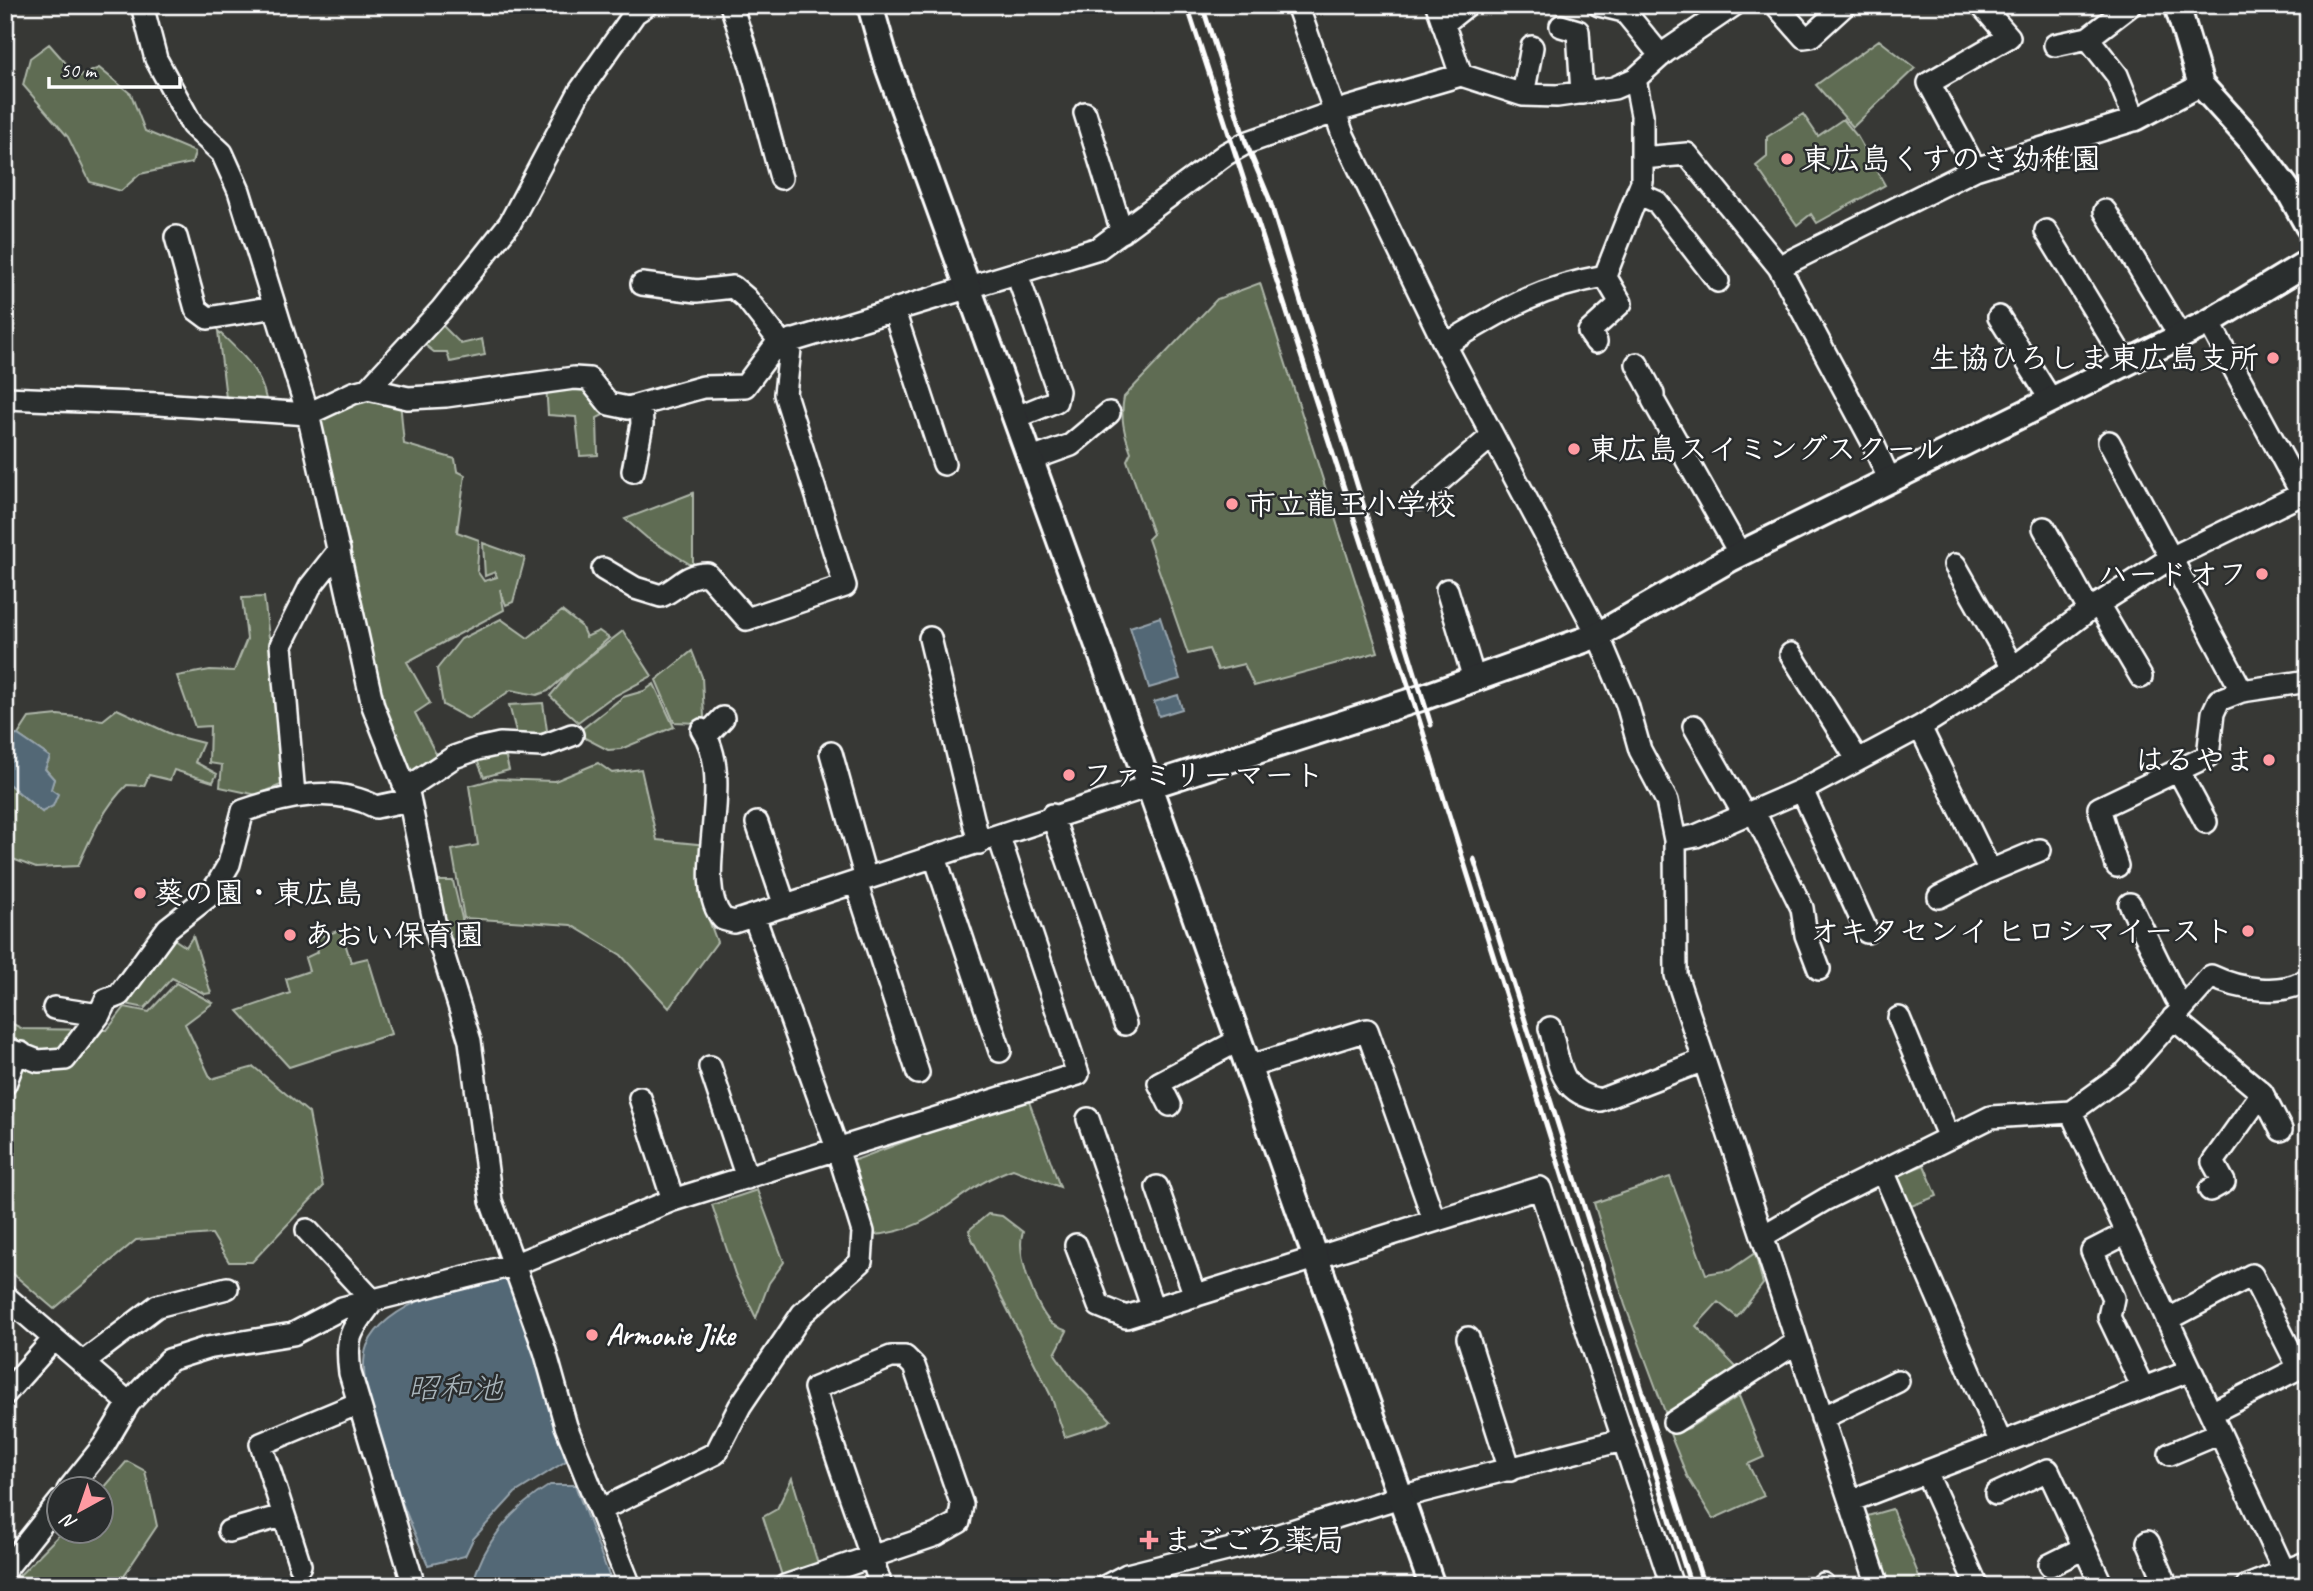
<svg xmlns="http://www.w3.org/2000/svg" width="2313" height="1591" font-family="Caveat,'Klee One',sans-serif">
	<rect width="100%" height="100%" fill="#373835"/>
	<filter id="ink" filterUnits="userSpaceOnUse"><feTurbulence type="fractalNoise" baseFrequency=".0143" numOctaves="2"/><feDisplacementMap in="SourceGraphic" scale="14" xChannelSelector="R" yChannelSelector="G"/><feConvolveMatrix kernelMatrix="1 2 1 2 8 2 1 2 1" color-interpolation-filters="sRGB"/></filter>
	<g filter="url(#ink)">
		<path fill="#5e6c53" stroke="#aeb6a9" stroke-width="2" d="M1879 40 1915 68 1853 127 1816 85Z
			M49 44 78 77 99 68 131 94 145 131 195 152 192 163 140 174 121 191 90 182 68 137 23 85 30 58Z
			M1803 114 1818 136 1843 119 1857 136 1885 185 1817 223 1811 214 1797 225 1756 166 1767 157V137Z
			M1260 283 1378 652 1254 686 1244 664 1218 670 1209 649 1188 654 1148 539 1153 534 1127 460 1131 452C1124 433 1120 417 1124 397L1217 299Z
			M440 323 461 344 482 339 485 355 450 362 447 352H434L425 345Z
			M218 331C240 352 260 369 266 399L226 398Z
			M589 383 605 414 597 418 598 455 580 456 576 417 548 415 546 384Z
			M370 397 400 401 404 444 455 459 457 471 465 475 457 532 479 540 477 571 484 581 497 577 495 572 485 576 483 543 525 558 513 602 506 605 500 589 504 610 407 662 430 703 415 713 439 760 409 783 377 706 316 419Z
			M693 493V566L647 538 625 519Z
			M264 597 269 637 273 639 283 784 257 795 220 787 222 765 209 763 210 726 195 727 177 676 210 670 234 671 247 639 242 598Z
			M562 611 581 626 586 637 599 631 609 638 548 691 537 695 511 690 469 719 443 705 437 669 461 639 501 619 528 638Z
			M623 631 652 676 609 699 578 722 550 696 573 669Z
			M692 651 702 677 704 717 699 723 674 722 656 680Z
			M654 684 674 727 621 749 608 750 581 736 582 729 623 697 644 691Z
			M543 703 548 737 518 739 509 705Z
			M117 709 175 736 203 743 195 762 217 774 213 782 174 770 170 780 149 775 144 786 127 785C104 807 91 837 78 866L36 868 5 856V781L42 812 54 779 45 769 50 757 18 735 29 718 58 715 103 720Z
			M504 750 509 770 484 777 476 757Z
			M598 763 612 773 641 769 657 840 707 845 699 893 717 942 669 1008 621 955 571 925 464 918 452 850 478 845 469 786 494 779 555 781Z
			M431 881H453L466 935 446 942Z
			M341 930 351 962 368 958 391 1034 289 1067 238 1011 290 993 286 979 309 971 305 958 318 952 315 938Z
			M193 936 211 993 205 994 172 978 145 1008 121 1003 171 937 186 947Z
			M176 983 213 1003 185 1024 211 1079 254 1067 309 1113 323 1187 252 1262H229L212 1234 136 1240 54 1309 12 1273 5 1271V1020L23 1029 107 1030 125 1007 149 1012Z
			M1027 1096 1060 1187 1013 1169C956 1188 937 1231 872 1235L847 1163Z
			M1924 1165 1937 1196 1906 1208 1895 1188 1901 1174Z
			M1670 1177 1706 1274 1730 1270 1755 1253 1763 1284 1737 1317 1718 1302 1696 1326 1740 1371 1668 1420 1625 1305 1594 1203Z
			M757 1190 784 1262 769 1283 756 1318 735 1274 712 1205Z
			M988 1214 1002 1216 1023 1232C1015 1252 1036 1310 1052 1324 1056 1327 1063 1329 1067 1331L1055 1354 1072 1379 1111 1420 1108 1423 1065 1437 1051 1396 972 1239 969 1230Z
			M1739 1396 1764 1457 1748 1464 1764 1496 1713 1519 1687 1476 1670 1434 1689 1428Z
			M127 1461 145 1471 157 1526 117 1586H9L62 1532H102V1490Z
			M792 1478 819 1567 783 1579 763 1517 777 1509Z
			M1892 1509 1923 1586H1887L1864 1517Z"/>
		<path fill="#526876" stroke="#97a4ad" stroke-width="2" d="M1160 617 1180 679 1149 688 1130 627Z
			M1178 695 1182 709 1159 716 1154 702Z
			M18 735 50 757 45 769 54 779 51 789 58 794 53 806 42 812 5 781V736Z
			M511 1277 566 1461 515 1493 473 1539 465 1556 428 1565C409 1518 350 1392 367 1346 385 1302 469 1280 511 1277Z
			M550 1485H575L613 1586H472C483 1543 513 1507 550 1485Z"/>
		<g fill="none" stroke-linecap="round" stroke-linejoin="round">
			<g stroke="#fff" stroke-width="26">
				<path id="minor" d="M142 5 156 59 192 125 222 153 239 191 308 414 373 706 409 797 436 931 470 1041 491 1201 545 1351 566 1426 630 1586
					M731 5 751 66 781 178
					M1297 5 1343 135 1445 345 1598 635 1627 704 1640 750 1667 801 1675 840 1676 975 1878 1586
					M1437 5 1461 75
					M1599 5 1624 11 1661 56
					M1776 5 1804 37 1811 36 1845 5
					M1443 24 1467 5
					M1561 26 1578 31 1582 93
					M2088 38 2117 75 2135 120
					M2055 45 2088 38 2131 5
					M1523 95 1532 47
					M1085 113 1122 232
					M1642 158 1687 154 1779 267 1871 439 1889 479
					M1975 169 1929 83 2009 37 1981 5
					M1637 193 1657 202 1718 281
					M2105 211 2180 336
					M2046 231 2126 363
					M176 237 196 309 208 318 275 307
					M1779 267 1975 169 2137 119 2201 85
					M642 284 697 291 733 287 746 298 782 344
					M894 311 944 464
					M1999 317 2051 400
					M2209 322 2302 494
					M1596 342 1589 332 1621 303 1605 276
					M1445 345C1503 310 1536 288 1605 276L1642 182V115L1635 79
					M1637 364 1653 394V400L1740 554
					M368 389 408 398 446 396 574 378 589 379 609 404 628 408 703 387 745 386 775 346 1099 248 1226 154 1246 143 1334 112 1461 75 1523 95 1557 96 1614 88 1635 79 1665 52 1734 5
					M5 398 159 404 308 414 353 393 368 389 441 310 510 223 580 91 635 13 647 5
					M1017 417 1056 401 1058 391 1017 274
					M2109 442 2242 691
					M1032 459 1071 445 1109 413
					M633 471 642 424 641 405
					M1419 499 1492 436
					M2044 528 2089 610
					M1955 565 2013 668
					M603 569 635 588 661 596C679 588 686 574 707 574L747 619 845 586 785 394 791 340
					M1447 590 1474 679
					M2098 604 2141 677
					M930 638 979 843
					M1791 654 1857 759
					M1694 726 1745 816
					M1920 727 1990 871 2040 850
					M702 730C738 781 689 881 723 919L734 922 1149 786
					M706 736 723 718
					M831 753 866 879
					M2178 770 2206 822
					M406 789 454 757 477 749 500 744 543 746 572 735
					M1802 790 1867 932
					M294 795 281 645 310 587 339 550
					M1754 812 1802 908 1806 935 1819 969
					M1052 815 1125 1024
					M757 823 785 906
					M1675 840 1696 836 1802 790 1920 727 2013 668 2089 610 2171 558 2308 491
					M935 857 1000 1051
					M2117 866 2099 808 2208 756 2213 713 2219 700 2242 691 2308 681
					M856 882 918 1073
					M1939 897 1990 871
					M2130 904 2176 998 2184 1005
					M54 1008 99 1015 106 1000 119 995 168 928 209 896 218 883 229 864 243 811C285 796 335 785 376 807L409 800
					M1899 1018 1949 1138
					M2173 1018 2262 1093 2281 1130
					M1550 1028C1560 1064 1558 1092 1600 1100L1704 1060
					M5 1048 38 1061 65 1059 99 1015
					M710 1067 747 1178
					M1248 1067 1367 1030 1434 1220
					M5 1084 14 1060 21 1053
					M640 1098 673 1200
					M1170 1105 1159 1083 1239 1040
					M2071 1112 2284 1571
					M1088 1119 1153 1309
					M1883 1171 2001 1443
					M1157 1187 1195 1296
					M2210 1190 2224 1182 2213 1162 2262 1093
					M307 1230 373 1301C351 1331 345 1335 350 1373L414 1586
					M2127 1233 2092 1251 2113 1298 2109 1317 2143 1388
					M1763 1236 1826 1199 1991 1117 2071 1112 2126 1072 2211 976C2238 989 2282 997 2308 979
					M1076 1245 1099 1306 1126 1317 1540 1188 1672 1586
					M5 1296 129 1403
					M2167 1320 2252 1275 2299 1368 2211 1413
					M1468 1338 1510 1470
					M82 1363 157 1306 227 1288
					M5 1394 54 1339
					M1822 1418 1898 1381
					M1674 1422 1796 1343
					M2170 1454 2220 1433
					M1926 1472 1977 1586
					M68 1490 104 1445 129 1403 169 1360 207 1348 293 1334 342 1308 513 1265 673 1200 1078 1074 999 837
					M1996 1494 2048 1470 2102 1586
					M1850 1501 2191 1370
					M600 1510 716 1453 740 1406 802 1314 861 1262 863 1232 838 1151 754 916
					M229 1531 282 1516
					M2148 1542 2167 1586
					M300 1565 261 1444 359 1403
					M2050 1565 2084 1548
					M5 1570 60 1501
					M1823 1584V1586
					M785 1586 936 1535 959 1522 962 1505 914 1366 905 1357H891L815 1388C834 1455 860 1520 881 1586
					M1106 1586 1127 1575 1247 1545 1400 1497 1622 1440
					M2247 1586 2308 1562"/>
			</g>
			<g stroke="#fff" stroke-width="30">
				<path id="tertiary" d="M870 5 886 61 1149 786 1424 697 1598 635 1730 559 2209 322 2308 262
					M2177 5 2201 85 2250 139 2288 190 2308 226
					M1149 786 1432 1586"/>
			</g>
			<use href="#minor" stroke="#2a2d2e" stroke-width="21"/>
			<use href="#tertiary" stroke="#2a2d2e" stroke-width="24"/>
			<path stroke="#fff" stroke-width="5" d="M1187 5 1413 700 1691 1586
				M1202 5 1246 143 1269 198 1431 725
				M1474 859 1704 1586"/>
		</g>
	</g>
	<g fill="#ff9aa2" stroke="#2a2d2e" stroke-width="2.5">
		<circle cx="1787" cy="159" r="7"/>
		<circle cx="2273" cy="358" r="7"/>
		<circle cx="1574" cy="449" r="7"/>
		<circle cx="1232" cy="504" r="7"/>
		<circle cx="2262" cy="574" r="7"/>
		<circle cx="2269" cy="760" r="7"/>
		<circle cx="1069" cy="775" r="7"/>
		<circle cx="140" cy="893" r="7"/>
		<circle cx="2248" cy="931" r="7"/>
		<circle cx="290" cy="935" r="7"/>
		<circle cx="592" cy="1335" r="7"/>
		<path d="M1145.5 1529.5h7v7h7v7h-7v7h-7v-7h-7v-7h7z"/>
	</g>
	<g text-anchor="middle" stroke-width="5" stroke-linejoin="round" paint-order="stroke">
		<g font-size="30" font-weight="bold" fill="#fff" stroke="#2a2d2e" text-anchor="start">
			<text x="1801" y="169">東広島くすのき幼稚園</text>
			<text x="2259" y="368" text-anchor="end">生協ひろしま東広島支所</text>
			<text x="1588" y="459">東広島スイミングスクール</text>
			<text x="1246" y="514">市立龍王小学校</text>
			<text x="2248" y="584" text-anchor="end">ハードオフ</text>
			<text x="2255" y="770" text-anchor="end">はるやま</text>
			<text x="1083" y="785">ファミリーマート</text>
			<text x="154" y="903">葵の園・東広島</text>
			<text x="2234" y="941" text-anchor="end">オキタセンイ ヒロシマイースト</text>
			<text x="304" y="945">あおい保育園</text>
			<text x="606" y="1345">Armonie Jike</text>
			<text x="1163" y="1550">まごごろ薬局</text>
		</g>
		<g font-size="32" font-style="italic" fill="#a8b4ba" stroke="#2a2d2e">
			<text x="455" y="1399">昭和池</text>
		</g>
	</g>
	<rect width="2313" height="1591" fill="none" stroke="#2a2d2e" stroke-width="28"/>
	<rect x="14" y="14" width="2285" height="1563" fill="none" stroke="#fff" stroke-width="2.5" filter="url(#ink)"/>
	<g transform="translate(80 1510) rotate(220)"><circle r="33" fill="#2a2d2e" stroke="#7f8182" stroke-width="2"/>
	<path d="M0-5L12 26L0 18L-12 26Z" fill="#ff9aa2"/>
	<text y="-10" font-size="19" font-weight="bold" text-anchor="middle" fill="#ffffff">N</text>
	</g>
	<path d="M49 77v10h131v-10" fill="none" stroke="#ffffff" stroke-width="3.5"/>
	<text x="60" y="77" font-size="21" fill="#ffffff" stroke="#2a2d2e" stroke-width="5" paint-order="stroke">50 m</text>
</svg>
